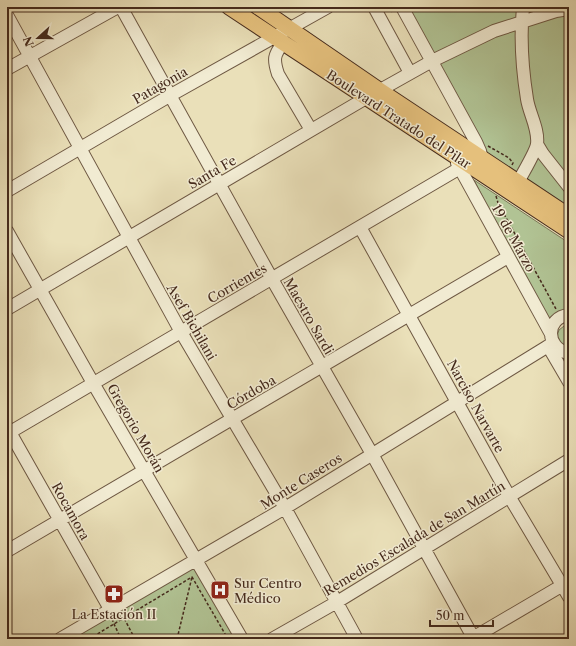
<svg xmlns="http://www.w3.org/2000/svg" width="576" height="646" font-family="'Libre Caslon Text',serif">
	<rect width="100%" height="100%" fill="#eae0b9"/>
	<filter id="stains"><feTurbulence type="fractalNoise" baseFrequency=".005" numOctaves="4"/><feColorMatrix values="0 0 0 0 .2 0 0 0 0 .09 0 0 0 0 .02 0 0 0 .5 -.17"/></filter>
	<radialGradient id="worn" r=".72"><stop offset=".6" stop-color="#630" stop-opacity="0"/><stop offset="1" stop-color="#630" stop-opacity=".3"/></radialGradient>
	<path fill="#b1c394" stroke="#7b7658" d="M407 7H569V211L485 156Z
		M474 180 569 243V311L550 323 524 278Z
		M564 326H569V346C560 346 555 339 559 330Z
		M196 560 241 639H62Z"/>
	<g fill="none" stroke-linecap="round" stroke-linejoin="round">
		<g stroke="#6e5843" stroke-width="14">
			<path id="minor" d="M121 7 272 279 372 454 474 639
				M374 7 410 73
				M402 7 476 142 480 151 482 159 480 162
				M7 15 181 332 285 508 357 639
				M283 43C274 55 273 59 278 74L311 130
				M7 69 118 7
				M537 144 543 154 569 187
				M457 163 551 334
				M518 182C522 175 536 151 537 144 539 129 529 113 527 99 522 68 520 38 523 7
				M7 191 171 95 328 7
				M360 227 509 496 569 597
				M7 231 93 383 242 639
				M7 309 366 98 432 61 494 31 556 11 569 9
				M569 315C545 317 545 349 569 353
				M548 346 569 382
				M7 427 110 609
				M7 434 460 168
				M7 551 508 257
				M60 639 285 508 553 343
				M272 639 337 602 569 460
				M471 639 568 582"/>
		</g>
		<g stroke="#452a1c" stroke-width="17">
			<path id="major" d="M229 7 569 231
				M258 7 379 90 569 216"/>
		</g>
		<path stroke="#452a1c" stroke-width="1.5" stroke-dasharray="3 2" stroke-linecap="butt" d="M390 7 392 12
			M488 146 509 158 513 163 512 165
			M496 196 498 203 556 309
			M120 616 125 620 135 639
			M112 619 114 624 121 639
			M89 639 192 577 228 639
			M177 639 192 577"/>
		<use href="#minor" stroke="#f1ebd2" stroke-width="12"/>
		<use href="#major" stroke="#e5c07c" stroke-width="15"/>
	</g>
	<defs>
		<g id="hospital-square" transform="scale(1)"><rect x="-9" y="-9" width="18" height="18" rx="4" fill="#8f2418" stroke="#f1ebd2"/><path d="M-5-5h3v3.5h4V-5h3V5h-3V1.5h-4V5h-3Z" fill="#fff"/></g>
		<g id="pharmacy-square" transform="scale(1)"><rect x="-9" y="-9" width="18" height="18" rx="4" fill="#8f2418" stroke="#f1ebd2"/><path d="M-2-6h4v4h4v4h-4v4h-4v-4h-4v-4h4Z" fill="#fff"/></g>
	</defs>
	<g fill-rule="evenodd">
		<use href="#hospital-square" x="220" y="590"/>
		<use href="#pharmacy-square" x="114" y="594"/>
	</g>
	<g text-anchor="middle" stroke-width="3" stroke-linejoin="round" paint-order="stroke">
		<g font-size="13" fill="#452a1c" stroke="#f1ebd2">
			<text transform="translate(160 85) rotate(-30)" y="5">Patagonia</text>
			<text transform="translate(399 119) rotate(33)" y="5">Boulevard Tratado del Pilar</text>
			<text transform="translate(212 172) rotate(-30)" y="5">Santa Fe</text>
			<text transform="translate(514 238) rotate(61)" y="5">19 de Marzo</text>
			<text transform="translate(237 283) rotate(-30)" y="5">Corrientes</text>
			<text transform="translate(309 316) rotate(60)" y="5">Maestro Sardi</text>
			<text transform="translate(192 322) rotate(60)" y="5">Asef Bichilani</text>
			<text transform="translate(251 392) rotate(-30)" y="5">Córdoba</text>
			<text transform="translate(476 406) rotate(61)" y="5">Narciso Narvarte</text>
			<text transform="translate(136 428) rotate(60)" y="5">Gregorio Morán</text>
			<text transform="translate(301 481) rotate(-32)" y="5">Monte Caseros</text>
			<text transform="translate(71 511) rotate(61)" y="5">Rocamora</text>
			<text transform="translate(414 538) rotate(-31)" y="5">Remedios Escalada de San Martín</text>
		</g>
		<g font-size="13" fill="#452a1c" stroke="#f1ebd2" text-anchor="start">
			<text x="234" y="588">Sur Centro<tspan x="234" dy="15">Médico</tspan></text>
			<text x="114" y="619" text-anchor="middle">La Estación II</text>
		</g>
	</g>
	<rect width="576" height="646" fill="none" stroke="#eae0b9" stroke-width="24"/>
	<rect x="8" y="8" width="560" height="630" fill="none" stroke="#452a1c" stroke-width="2"/>
	<rect x="12" y="12" width="552" height="622" fill="none" stroke="#452a1c"/>
	<g transform="translate(38 38) rotate(249)" stroke="#f1ebd2" stroke-width="3" paint-order="stroke">
	<path d="M0-3L7 15L0 10L-7 15Z" fill="#452a1c"/>
	<text y="-6" font-size="11" font-weight="bold" text-anchor="middle" fill="#452a1c">N</text>
	</g>
	<path d="M430 620v6h63v-6" fill="none" stroke="#452a1c" stroke-width="2"/>
	<text x="436" y="620" font-size="12" fill="#452a1c" stroke="#f1ebd2" stroke-width="3" paint-order="stroke">50 m</text>
	<rect width="100%" height="100%" filter="url(#stains)"/>
	<rect width="100%" height="100%" fill="url(#worn)"/>
</svg>
